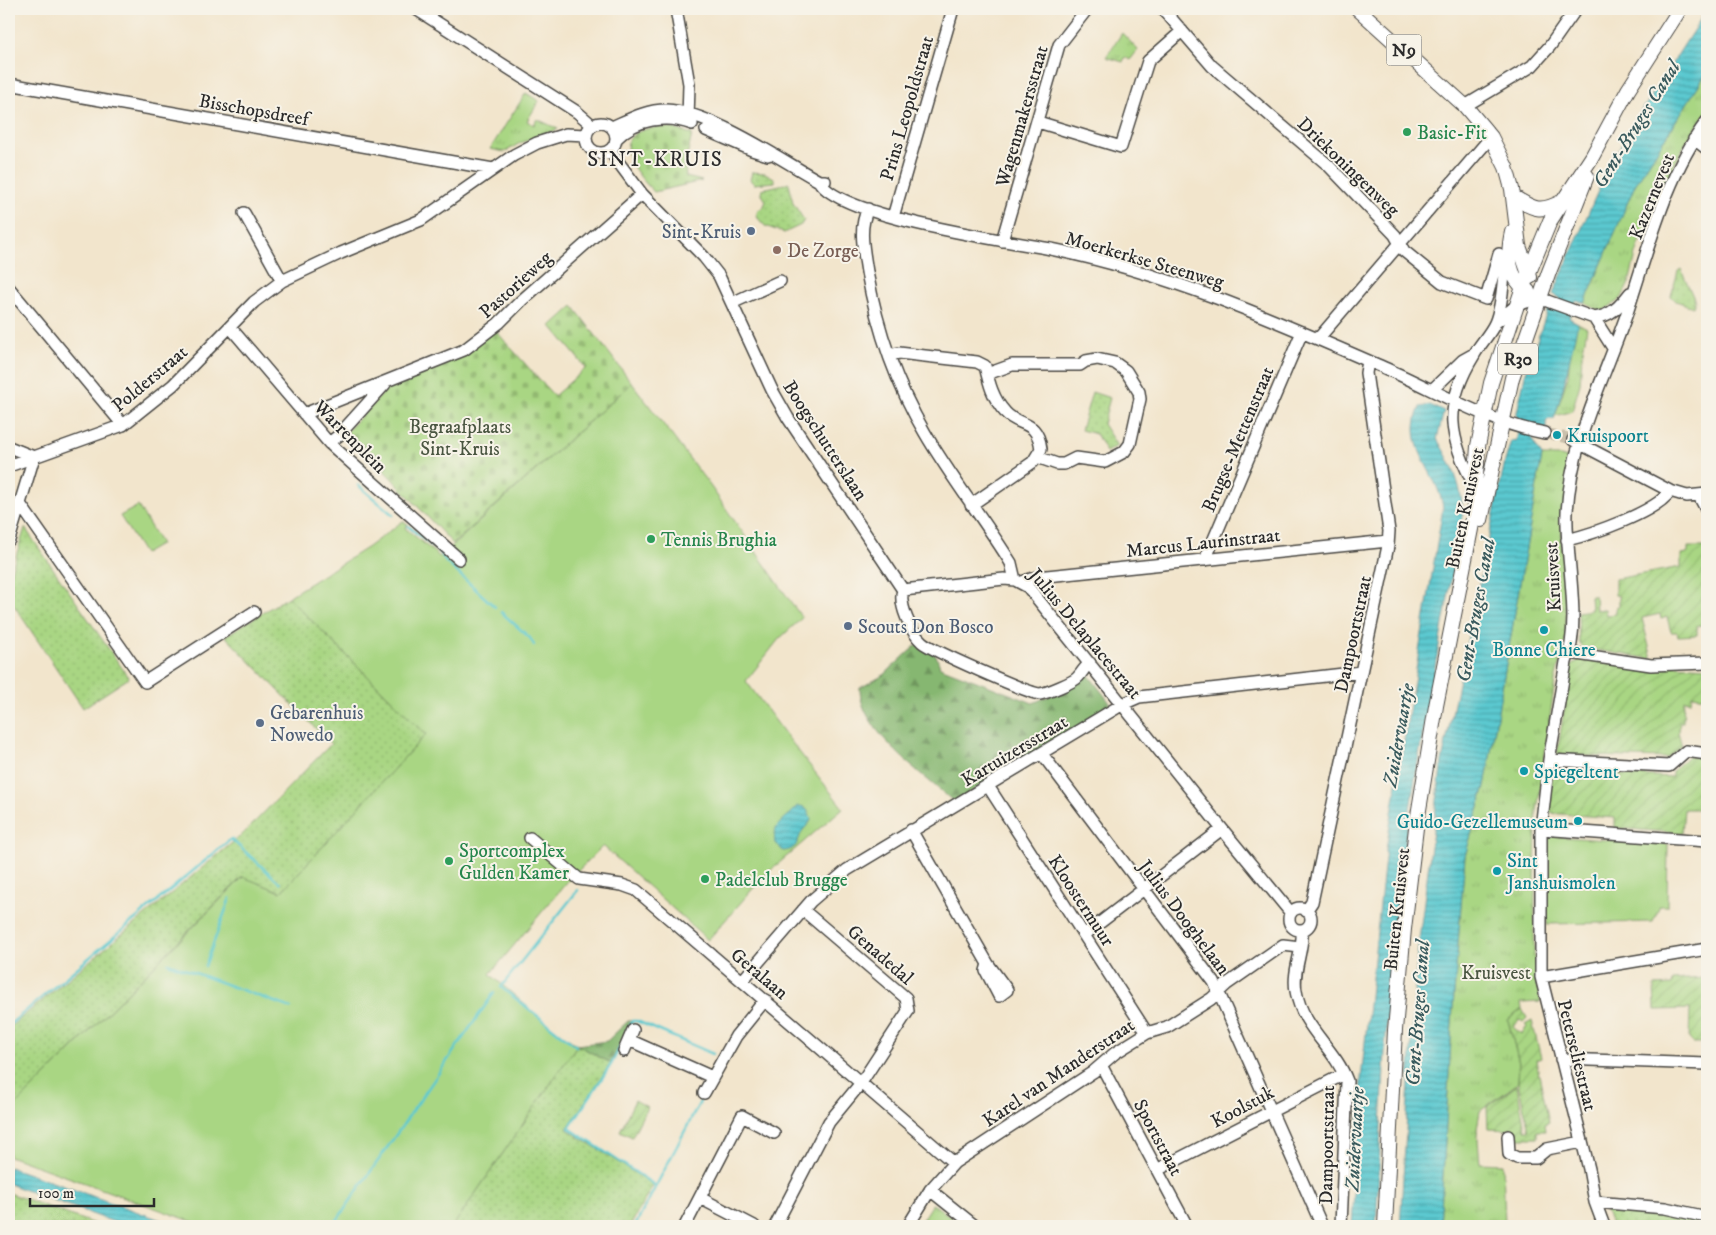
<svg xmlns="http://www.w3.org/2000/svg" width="1716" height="1235" font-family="'IM FELL DW Pica',serif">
	<defs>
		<pattern id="grass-dots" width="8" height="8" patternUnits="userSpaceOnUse" patternTransform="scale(1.25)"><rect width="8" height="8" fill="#a9d683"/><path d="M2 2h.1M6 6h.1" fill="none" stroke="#92b871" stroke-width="1.8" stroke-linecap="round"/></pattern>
		<pattern id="forest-firs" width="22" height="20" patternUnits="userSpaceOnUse" patternTransform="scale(1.25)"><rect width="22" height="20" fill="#86b771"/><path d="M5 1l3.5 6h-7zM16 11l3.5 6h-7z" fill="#6e955d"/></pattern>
		<pattern id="cemetery-stones" width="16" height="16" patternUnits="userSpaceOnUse" patternTransform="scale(1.25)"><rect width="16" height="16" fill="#a9d683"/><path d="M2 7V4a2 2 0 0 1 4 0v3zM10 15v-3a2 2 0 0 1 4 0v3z" fill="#92b871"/></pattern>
		<pattern id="park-tufts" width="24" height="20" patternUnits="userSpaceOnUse" patternTransform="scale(1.25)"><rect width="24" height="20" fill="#a9d683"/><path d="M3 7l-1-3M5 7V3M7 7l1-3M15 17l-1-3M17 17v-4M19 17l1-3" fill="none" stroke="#92b871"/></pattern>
		<pattern id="garden-furrows" width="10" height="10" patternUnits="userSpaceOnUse" patternTransform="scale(1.25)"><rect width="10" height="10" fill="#a9d683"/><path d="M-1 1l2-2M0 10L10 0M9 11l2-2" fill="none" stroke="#92b871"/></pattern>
		<pattern id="water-rules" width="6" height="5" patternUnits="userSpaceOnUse" patternTransform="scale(1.25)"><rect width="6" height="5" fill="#5bc9d0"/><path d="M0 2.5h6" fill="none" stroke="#4ba3a9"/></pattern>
	</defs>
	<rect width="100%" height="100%" fill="#f7f3e8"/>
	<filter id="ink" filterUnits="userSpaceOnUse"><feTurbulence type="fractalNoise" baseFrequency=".02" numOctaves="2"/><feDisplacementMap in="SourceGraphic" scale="10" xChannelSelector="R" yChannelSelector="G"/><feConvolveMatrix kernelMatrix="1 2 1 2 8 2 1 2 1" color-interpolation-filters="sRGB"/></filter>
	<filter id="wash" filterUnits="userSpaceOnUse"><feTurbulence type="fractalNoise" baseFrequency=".0096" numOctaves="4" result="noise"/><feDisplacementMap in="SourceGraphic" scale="20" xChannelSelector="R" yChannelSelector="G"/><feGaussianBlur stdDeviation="1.12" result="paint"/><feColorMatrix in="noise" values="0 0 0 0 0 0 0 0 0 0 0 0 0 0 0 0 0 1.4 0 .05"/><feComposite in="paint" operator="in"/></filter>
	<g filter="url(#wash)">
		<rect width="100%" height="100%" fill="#f2e5cc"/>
		<path fill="url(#grass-dots)" stroke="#6a8057" d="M752 172 765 173 774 178 775 182 754 184 750 180Z
			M789 183 793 203 804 220 801 225 784 233 765 226 756 216 758 210 763 208 766 201 761 193 762 189Z
			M1681 269 1695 301 1693 307 1676 301 1671 296 1678 271Z
			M1092 392 1110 398 1103 424 1117 446 1106 452 1096 434 1081 430Z
			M25 528 129 678 83 708 9 598V578Z
			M288 597 426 734 281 892 242 877 9 1112V1028L243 834 331 744 225 636Z
			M577 1045 611 1063 567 1129 653 1185 630 1226H453Z
			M9 1193 100 1226H9Z
			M1608 1207 1663 1211 1707 1220V1226H1611L1606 1210Z"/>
		<path fill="url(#forest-firs)" stroke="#58714e" d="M920 644 936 655 940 667 1033 703 1078 683 1087 673 1111 704 1109 709 954 802C925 776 859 730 860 688L884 675 914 647Z
			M628 1021H631L611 1063 577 1045 607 1041Z"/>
		<path fill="url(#cemetery-stones)" stroke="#6a8057" d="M668 127 692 134 685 167 686 177 702 181 654 192C624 162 608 127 668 127Z
			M573 306 632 383 453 544 347 431 394 382 495 330 554 396 586 368 551 326Z"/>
		<path fill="url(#park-tufts)" stroke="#6a8057" d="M1122 33 1138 50 1130 60 1125 57 1123 62 1106 57Z
			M1707 72V112L1686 142 1652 209 1636 254 1629 283 1621 299 1601 312 1585 303 1635 185Z
			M526 93 539 101 527 121 534 125 537 119 558 129 520 143 505 152 490 149Z
			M1578 323 1587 328 1582 356 1580 384 1572 411 1555 416 1568 376 1570 354Z
			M1542 456H1561L1573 460 1561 537 1566 590V637L1555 681 1536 818 1534 953 1537 987 1541 1002 1521 1003 1522 1009 1508 1020 1519 1063 1518 1083 1480 1111 1477 1129 1480 1163 1503 1164 1505 1226H1440L1453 1006 1465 856 1485 786Z
			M932 1204 936 1206 961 1225 918 1226Z"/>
		<path fill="url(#garden-furrows)" stroke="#6a8057" d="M1688 547H1707V626L1697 625V635L1678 636 1677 632H1671L1667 617 1661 619 1660 614 1642 618 1652 659 1583 648 1579 642 1578 612 1591 610 1590 596H1595L1596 610 1605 609 1606 615 1616 614V607L1619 606V596L1615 595V579L1681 567V554L1688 553Z
			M1580 659 1707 667V697L1692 695 1691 701 1684 700 1683 722H1680L1678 732 1682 746 1667 758 1557 755 1571 666Z
			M1688 756 1707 759V809H1684L1682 833 1615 828V818L1547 813 1553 771 1672 777V772Z
			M1707 954V1043H1693L1689 1039 1690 1009 1655 1010 1654 986 1672 985 1673 980 1704 978 1702 955Z
			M1522 1009 1527 1018 1523 1022 1520 1020 1513 1027 1521 1034 1527 1027 1525 1025 1532 1021 1541 1058 1536 1060 1549 1122 1544 1124 1545 1131H1537V1138H1512V1130L1488 1129 1487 1107 1517 1085 1525 1130H1529L1518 1083 1519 1063 1508 1020Z
			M635 1100 647 1107 632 1137 620 1131Z"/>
		<path fill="#a9d683" stroke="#6a8057" d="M632 383 711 487 802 618 779 639 746 681 786 735 843 808 764 876 708 940 603 846 567 882 490 974 539 1017 577 1045 453 1226H205L9 1156V1112L243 877 281 892 426 734 288 597 368 547 403 521 408 524 405 528 440 557Z
			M138 506 161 544 144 554 120 516Z
			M1547 836 1668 844 1667 906H1660L1653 922 1547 924Z"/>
		<path fill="url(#water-rules)" stroke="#437a7e" d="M1707 9V72L1635 185 1585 303 1576 301 1569 318 1578 323C1570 356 1565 386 1554 419H1549L1546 422V428L1535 426 1532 440 1542 456 1485 786 1465 856 1453 1006 1440 1226H1400L1417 956 1442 761 1505 461 1511 441 1516 442 1521 419 1516 417 1525 375 1548 309 1555 311 1560 298 1553 294 1608 168 1627 134Z
			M1430 405 1444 411 1437 439C1453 466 1464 488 1462 520 1440 647 1412 774 1397 903 1385 1010 1382 1118 1376 1226H1352L1361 1079 1386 849 1443 508C1438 471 1402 447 1420 407Z
			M798 806C806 805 810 813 811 820 809 825 806 826 803 830 797 838 800 850 783 851L775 842C771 823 789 818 798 806Z
			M9 1167 178 1226H126L114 1222 9 1184Z"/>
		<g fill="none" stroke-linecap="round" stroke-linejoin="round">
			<path stroke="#5bc9d0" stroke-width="2.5" d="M358 485 393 515
				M408 526 441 553 445 561 495 607
				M501 612 530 638 534 645
				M168 963 291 1008
				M205 966 230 898
				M9 1025 231 839 280 883
				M630 1027 632 1021H637L713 1054
				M576 1046 501 987 578 890
				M620 1047 612 1063 569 1128 656 1186
				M333 1226 494 993
				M635 1226 700 1102"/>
		</g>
	</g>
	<g filter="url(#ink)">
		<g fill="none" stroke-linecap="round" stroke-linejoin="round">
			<path stroke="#cac0ac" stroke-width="11" stroke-dasharray="11 5.5" stroke-linecap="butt" d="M1545 433 1572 439"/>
			<g stroke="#494743" stroke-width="14">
				<path id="minor" d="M416 9 577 112 592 125
					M676 9 689 84 688 120
					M1163 9 1212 66 1328 165 1395 235 1404 251 1442 282 1486 299 1499 254
					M9 84 493 169
					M1465 106 1532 66 1550 46 1576 9
					M1038 122 1121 147 1148 61 1182 31
					M586 138a15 15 0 1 1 30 0a15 15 0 1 1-30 0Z
					M612 127C630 119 646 110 666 110 710 111 781 160 819 181H825
					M706 130 752 150 768 155
					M617 138C635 119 667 114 692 124
					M1694 139 1707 149
					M610 151 642 194 704 257 719 276 772 390 788 418 903 590
					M819 181C838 217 1008 241 1051 249 1169 273 1277 321 1387 369 1439 392 1489 423 1545 433
					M868 209C858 228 864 251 867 272 877 328 896 384 925 433 951 478 984 519 1011 563L1015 580
					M244 213 282 281
					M893 217 953 9
					M1002 241 1059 45 1087 9
					M9 288 123 425
					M732 303 780 281
					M1594 318 1613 348
					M1495 323 1517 305 1539 298 1594 318C1611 316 1620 306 1630 293
					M230 327 329 443 459 559
					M1318 339 1491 137
					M889 355 899 353 977 362 985 366C989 383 993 399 1005 412 1019 428 1037 418 1041 449L1033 462 971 505
					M987 374 1012 365H1080L1086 361 1097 359 1115 363 1126 371 1139 392 1140 399 1130 444 1124 452 1105 462 1076 458 1064 464H1057L1037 457
					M1432 390 1463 360 1472 355
					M304 414 464 350 499 323 521 301 642 194
					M1573 440 1670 491 1687 496 1707 494
					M329 443 338 436 385 384
					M9 447 34 457
					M9 466 123 425 173 385 254 302 282 281 341 253 421 220 514 155 537 143 566 134 586 135
					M1476 488C1448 438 1443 405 1474 355 1480 344 1490 334 1495 323 1504 302 1502 277 1507 255
					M1699 496 1707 511
					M20 504 145 682 254 612
					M9 540 34 457
					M1567 540C1592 534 1657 512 1670 491
					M1205 560 1302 332
					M1022 582 1037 577 1388 541
					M903 590 1004 579 1015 580 1028 587 1222 829 1291 913
					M903 590C898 604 911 632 922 642 931 650 1030 694 1040 694 1047 693 1074 682 1078 677 1083 672 1084 667 1090 663
					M1570 653 1651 665 1707 663
					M1042 754 1214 982 1322 1226
					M1549 760 1669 766 1686 751 1707 754
					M988 786 1147 1033
					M1541 829 1707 841
					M911 830 988 964 986 971 999 996 1007 990 988 964
					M530 838 579 879 622 885 636 890 954 1163
					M1289 919a11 11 0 1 1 22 0a11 11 0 1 1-22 0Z
					M1306 911 1312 902 1388 546 1389 531 1366 373 1368 361
					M1302 930C1304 950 1292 970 1296 991 1302 1028 1335 1048 1347 1081L1341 1226
					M1084 935 1222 829
					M1541 977 1707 949
					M742 981 811 901 847 870 1123 704 1139 697 1361 672
					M629 1040 712 1077
					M624 1051 633 1030
					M1561 1059 1707 1064
					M1101 1065 1187 1226
					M704 1093 736 1036 765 1000
					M1508 1136 1509 1154 1517 1158H1536L1547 1149 1582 1142
					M1157 1170 1344 1074
					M930 1190 975 1226
					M700 1198 754 1226
					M1595 1202 1665 1208 1707 1217
					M685 1226 742 1116 774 1133
					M775 1226 829 1122 861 1083 908 1011 906 998 803 910
					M908 1226 930 1190 954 1163 1093 1072 1115 1053 1147 1033 1167 1027 1211 999 1227 984 1283 945 1300 947
					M1604 1226 1595 1202 1589 1169 1541 977V829L1549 760 1566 662C1582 623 1565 556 1567 512 1571 442 1603 381 1626 316 1648 251 1665 177 1707 121"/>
			</g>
			<g stroke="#494743" stroke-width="16">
				<path id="major" d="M1358 9 1465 106 1491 137 1506 167 1512 189 1519 246 1530 277
					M1514 197C1534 210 1541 213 1563 201
					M1512 232C1507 254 1507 277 1528 291
					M1481 520 1512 378 1549 272 1587 176
					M1385 1226 1395 1030 1404 929 1416 828 1436 706 1473 519 1478 446 1491 383 1523 287 1550 221 1592 157 1628 90 1680 9"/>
			</g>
			<use href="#minor" stroke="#fff" stroke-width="11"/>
			<use href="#major" stroke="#fff" stroke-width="14"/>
		</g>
	</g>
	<g fill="#2e9e5b" stroke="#f7f3e8" stroke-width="2">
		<circle cx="1407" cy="132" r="5"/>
		<circle cx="651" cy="539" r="5"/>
		<circle cx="449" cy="861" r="5"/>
		<circle cx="705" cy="879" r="5"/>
	</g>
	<g fill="#5c6f8a" stroke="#f7f3e8" stroke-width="2">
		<circle cx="751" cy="231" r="5"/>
		<circle cx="848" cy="626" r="5"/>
		<circle cx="260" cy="723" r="5"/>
	</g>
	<circle fill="#8d6e63" stroke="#f7f3e8" stroke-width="2" cx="777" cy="250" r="5"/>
	<g fill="#0f9aa8" stroke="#f7f3e8" stroke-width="2">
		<circle cx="1557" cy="435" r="5"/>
		<circle cx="1544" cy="630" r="5"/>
		<circle cx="1524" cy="771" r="5"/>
		<circle cx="1578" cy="821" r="5"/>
		<circle cx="1497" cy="871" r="5"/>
	</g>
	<g text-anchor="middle" stroke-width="4" stroke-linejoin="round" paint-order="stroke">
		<g fill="#f7f3e8" stroke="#686764" stroke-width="1">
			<rect x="1386.5" y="34.5" width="35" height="31" rx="4"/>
			<rect x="1498" y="343.5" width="40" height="31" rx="4"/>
		</g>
		<g font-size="18" font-weight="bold" fill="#2b2b2b">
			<text x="1404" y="56">N9</text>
			<text x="1518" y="365">R30</text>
		</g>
		<g font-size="19" fill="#2b2b2b" stroke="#f7f3e8">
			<text transform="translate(906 108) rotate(-74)" y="7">Prins Leopoldstraat</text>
			<text transform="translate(254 109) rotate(10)" y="7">Bisschopsdreef</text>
			<text transform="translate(1021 116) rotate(-74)" y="7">Wagenmakersstraat</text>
			<text transform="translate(1349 166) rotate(44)" y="7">Driekoningenweg</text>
			<text transform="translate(1651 196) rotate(-68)" y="7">Kazernevest</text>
			<text transform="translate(1145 259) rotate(16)" y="7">Moerkerkse Steenweg</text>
			<text transform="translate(515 284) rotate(-42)" y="7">Pastorieweg</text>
			<text transform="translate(149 378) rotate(-40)" y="7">Polderstraat</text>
			<text transform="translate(351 436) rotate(45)" y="7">Warrenplein</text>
			<text transform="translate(1237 439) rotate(-67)" y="7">Brugse-Mettenstraat</text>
			<text transform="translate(826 440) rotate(57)" y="7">Boogschutterslaan</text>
			<text transform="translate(1464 508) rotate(-78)" y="7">Buiten Kruisvest</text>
			<text transform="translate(1203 542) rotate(-6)" y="7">Marcus Laurinstraat</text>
			<text transform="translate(1552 577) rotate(-93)" y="7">Kruisvest</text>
			<text transform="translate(1086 633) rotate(50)" y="7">Julius Delaplacestraat</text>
			<text transform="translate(1352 634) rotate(-78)" y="7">Dampoortstraat</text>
			<text transform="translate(1014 750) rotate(-31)" y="7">Kartuizersstraat</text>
			<text transform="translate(1082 900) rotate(57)" y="7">Kloostermuur</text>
			<text transform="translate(1396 909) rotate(-84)" y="7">Buiten Kruisvest</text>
			<text transform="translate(1185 917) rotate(53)" y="7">Julius Dooghelaan</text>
			<text transform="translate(881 954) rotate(41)" y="7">Genadedal</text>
			<text transform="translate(760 973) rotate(40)" y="7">Geralaan</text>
			<text transform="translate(1578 1055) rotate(76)" y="7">Peterseliestraat</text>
			<text transform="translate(1058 1072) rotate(-34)" y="7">Karel van Manderstraat</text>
			<text transform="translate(1242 1106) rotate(-28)" y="7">Koolstuk</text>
			<text transform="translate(1159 1137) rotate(62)" y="7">Sportstraat</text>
			<text transform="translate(1326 1145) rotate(-89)" y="7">Dampoortstraat</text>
		</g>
		<g font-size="19" fill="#27864d" stroke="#f7f3e8" text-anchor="start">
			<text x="1417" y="139">Basic-Fit</text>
			<text x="661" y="546">Tennis Brughia</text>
			<text x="459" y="857">Sportcomplex<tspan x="459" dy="22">Gulden Kamer</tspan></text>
			<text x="715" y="886">Padelclub Brugge</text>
		</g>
		<g font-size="19" fill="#4e5e75" stroke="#f7f3e8" text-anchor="start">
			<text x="741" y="238" text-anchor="end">Sint-Kruis</text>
			<text x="858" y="633">Scouts Don Bosco</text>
			<text x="270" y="719">Gebarenhuis<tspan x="270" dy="22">Nowedo</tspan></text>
		</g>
		<g font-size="19" fill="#785e54" stroke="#f7f3e8" text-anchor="start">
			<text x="787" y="257">De Zorge</text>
		</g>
		<g font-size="19" fill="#4a5641" stroke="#f7f3e8">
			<text x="460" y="433">Begraafplaats<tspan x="460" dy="22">Sint-Kruis</tspan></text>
			<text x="1496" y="979">Kruisvest</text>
		</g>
		<g font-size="19" fill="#0d838f" stroke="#f7f3e8" text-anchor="start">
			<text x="1567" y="442">Kruispoort</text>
			<text x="1544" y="656" text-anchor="middle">Bonne Chiere</text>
			<text x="1534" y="778">Spiegeltent</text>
			<text x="1568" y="828" text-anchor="end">Guido-Gezellemuseum</text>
			<text x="1507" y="867">Sint<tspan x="1507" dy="22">Janshuismolen</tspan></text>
		</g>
		<g font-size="20" font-style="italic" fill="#395a5d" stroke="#f7f3e8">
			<text transform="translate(1636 124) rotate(-58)" y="7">Gent-Bruges Canal</text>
			<text transform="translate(1475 610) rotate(-80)" y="7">Gent-Bruges Canal</text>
			<text transform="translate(1398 735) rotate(-80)" y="7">Zuidervaartje</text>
			<text transform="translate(1417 1013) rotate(-86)" y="7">Gent-Bruges Canal</text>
			<text transform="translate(1354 1139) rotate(-87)" y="7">Zuidervaartje</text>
		</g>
		<g font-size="21" letter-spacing="1" fill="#2b2b2b" stroke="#f7f3e8">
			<text x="655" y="166">SINT-KRUIS</text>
		</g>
	</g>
	<rect width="1716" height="1235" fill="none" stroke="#f7f3e8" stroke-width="30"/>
	<path d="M30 1198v8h124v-8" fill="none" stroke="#2b2b2b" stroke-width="2.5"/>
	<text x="38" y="1198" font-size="15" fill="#2b2b2b" stroke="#f7f3e8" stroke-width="4" paint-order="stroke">100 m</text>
</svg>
